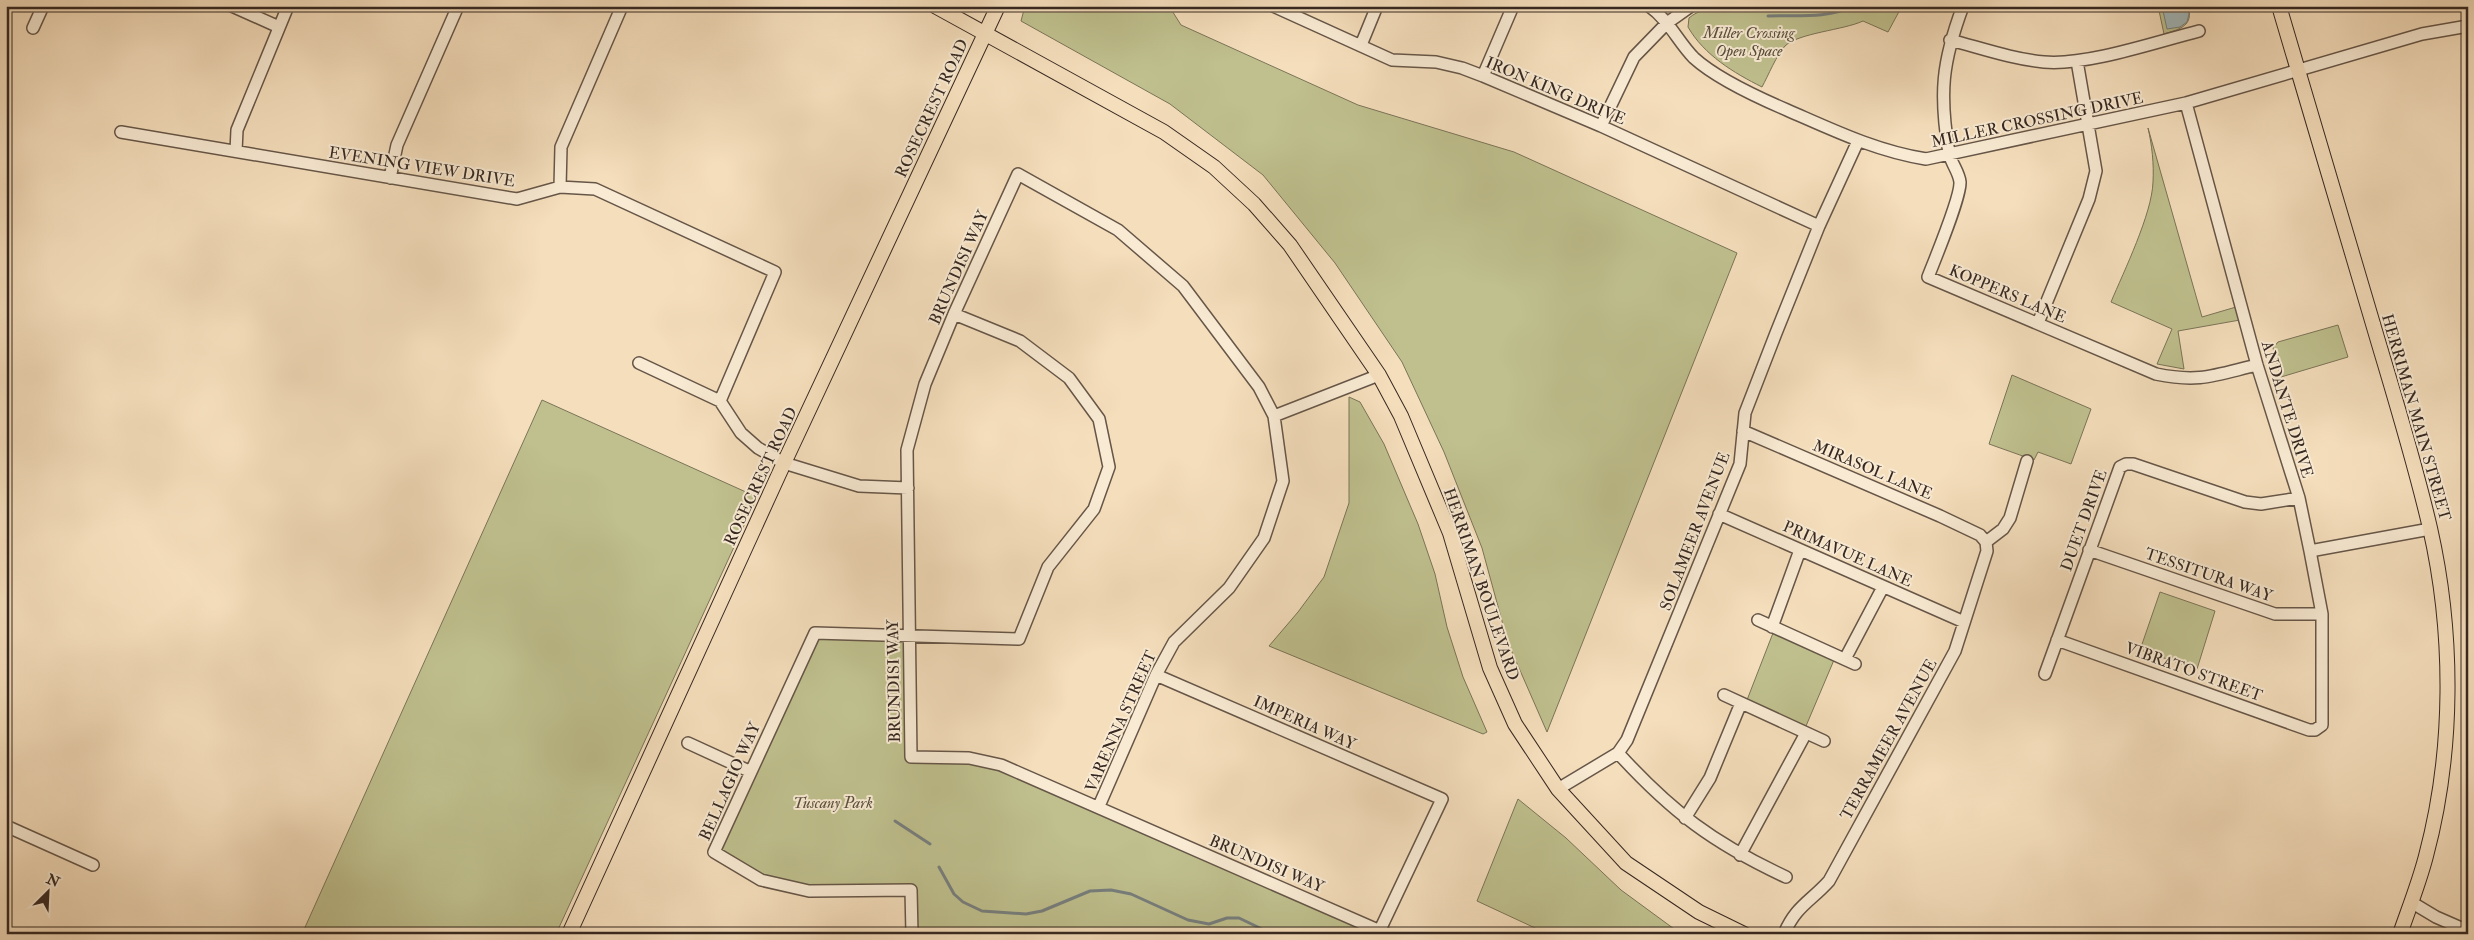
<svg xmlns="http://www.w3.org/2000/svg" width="2474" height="940" font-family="'IM FELL Double Pica',serif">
	<rect width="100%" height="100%" fill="#f5debc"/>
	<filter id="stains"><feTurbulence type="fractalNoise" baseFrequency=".004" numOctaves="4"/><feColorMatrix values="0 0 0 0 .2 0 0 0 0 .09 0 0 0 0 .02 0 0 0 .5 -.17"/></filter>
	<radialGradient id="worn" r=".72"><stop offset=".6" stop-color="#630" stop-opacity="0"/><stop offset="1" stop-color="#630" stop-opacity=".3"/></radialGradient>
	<path fill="#bfc08e" stroke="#7a7458" d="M1025 6H1169L1181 25 1358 105 1514 152 1737 253 1547 732 1508 643 1482 548 1444 452 1402 362 1335 263 1263 175 1170 104 1021 21Z
		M1724 6H1902L1888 32 1863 21C1844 30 1798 33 1785 46 1777 54 1768 76 1762 87 1734 73 1704 55 1688 27L1689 18C1699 9 1712 9 1724 6Z
		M2158 6H2188C2194 26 2180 29 2164 34Z
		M2148 128 2202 317 2236 307 2240 320 2178 331 2184 369 2157 364 2172 329 2111 302C2124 271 2152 214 2153 182 2154 164 2152 145 2148 128Z
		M2338 325 2348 357 2281 377 2273 348 2278 342Z
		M2012 375 2091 409 2071 464 2038 452 2034 460 1989 444Z
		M1349 397 1360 402 1384 444 1418 524 1435 574 1447 627 1463 677 1487 732 1483 734 1269 646 1298 612 1324 577 1349 503Z
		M542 400 757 497 556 934H302Z
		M2160 592 2215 611 2197 669 2140 650Z
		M815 633 908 637 911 757 1001 765 1378 934H912L911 890 809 891 761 880 714 852Z
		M1773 633 1834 660 1806 726 1747 700Z
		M1518 799 1566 838 1621 890 1681 934H1548L1477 901Z"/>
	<path fill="#a2b9bc" stroke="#777f7e" d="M2162 6H2187L2189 14 2187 22 2180 27 2167 29Z"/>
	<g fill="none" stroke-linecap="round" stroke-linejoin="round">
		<path stroke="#777f7e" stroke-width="3" d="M1768 16C1795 15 1829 19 1853 6
			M895 821 930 844
			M939 867 954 894 963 902 982 911 1026 914 1042 911 1090 891 1111 890 1131 894 1188 920 1209 924 1227 918H1239L1272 934"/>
		<g stroke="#665648" stroke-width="14">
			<path id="minor" d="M232 6 279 27
				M1273 6 1392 60 1436 62 1462 68 1483 76 1601 126 1819 226
				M1649 6C1669 20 1678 42 1694 58 1716 78 1759 98 1787 110 1833 130 1876 151 1926 159L2186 103 2422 34 2468 26
				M1963 6C1942 62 1939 94 1949 153 1951 163 1959 172 1960 182 1961 197 1935 259 1928 277L2156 374C2200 383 2215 375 2257 365
				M33 28 43 6
				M1950 40C1981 48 2012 59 2044 62 2086 66 2156 42 2199 31
				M1361 45 1377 6
				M1483 76 1513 6
				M1601 126 1634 57 1667 23 1691 6
				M121 132 517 199 560 187 595 189 775 272 720 401
				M236 151 237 130 288 6
				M390 178 397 145 458 6
				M560 187 561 147 622 6
				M2038 323 2089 199 2096 171 2077 61
				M639 363 720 401
				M720 401 741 433 758 448 784 463 859 486 908 488
				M1274 416 1379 375
				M1743 431 1940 516 1980 535 1986 542
				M1719 514 1964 622
				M1986 542 2003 529 2010 518 2027 461
				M2089 550 2275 614H2322
				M2310 551 2430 529
				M1758 620 1855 664
				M1772 627 1800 550
				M2057 640 2309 730H2315L2322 725V614L2310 551 2299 498 2257 365 2186 103
				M1845 659 1883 587
				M2045 674 2120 467 2126 464H2133L2245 502 2261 504 2299 498
				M1156 675 1442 799 1378 934
				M1724 695 1824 741
				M688 743 749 771
				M1618 753C1672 812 1713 843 1786 877
				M1558 789 1618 753 1627 740 1740 464 1745 413 1776 333 1819 226 1858 141
				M1099 806 1156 675 1174 642 1229 588 1264 538 1283 481 1274 416 1259 387 1183 286 1118 230 1018 174 954 314 925 384 907 450 911 757 969 758 1001 765 1387 934
				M1685 818 1710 778 1741 703
				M6 826 93 865
				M1740 855 1806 733
				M2411 902 2436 917 2468 931
				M912 934 911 890 809 891 761 880 714 852 815 633 1019 639 1048 567 1094 509 1109 467 1099 419 1069 378 1020 341 954 314
				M1784 934C1796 906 1810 902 1829 881L1955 651 1987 551 1986 542"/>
		</g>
		<g stroke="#362821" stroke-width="16">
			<path id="major" d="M935 6 1164 132 1214 167 1254 204 1290 245 1379 375 1401 416 1450 533 1490 668 1515 724 1558 789 1626 863 1699 912 1744 934
				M2279 6C2311 112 2342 218 2373 324 2393 392 2414 459 2430 528 2454 634 2454 751 2426 856 2419 883 2409 908 2400 934
				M569 934 784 463 998 6"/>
		</g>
		<use href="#minor" stroke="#f8ead3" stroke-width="11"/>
		<use href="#major" stroke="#f5debc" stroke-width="14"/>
	</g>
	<g text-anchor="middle" stroke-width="4" stroke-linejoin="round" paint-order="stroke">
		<g font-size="16" font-style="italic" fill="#584e3c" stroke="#f8ead3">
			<text x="1749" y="38">Miller Crossing<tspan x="1749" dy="18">Open Space</tspan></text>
			<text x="833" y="808">Tuscany Park</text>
		</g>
		<g font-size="16" fill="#362821" stroke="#f8ead3">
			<text transform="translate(1556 90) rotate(23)" y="6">IRON KING DRIVE</text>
			<text transform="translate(931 108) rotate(-65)" y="6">ROSECREST ROAD</text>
			<text transform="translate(2037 119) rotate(-12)" y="6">MILLER CROSSING DRIVE</text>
			<text transform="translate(422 166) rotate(9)" y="6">EVENING VIEW DRIVE</text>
			<text transform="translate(958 267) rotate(-66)" y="6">BRUNDISI WAY</text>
			<text transform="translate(2008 293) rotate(23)" y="6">KOPPERS LANE</text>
			<text transform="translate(2288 409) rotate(73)" y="6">ANDANTE DRIVE</text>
			<text transform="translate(2417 417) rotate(74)" y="6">HERRIMAN MAIN STREET</text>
			<text transform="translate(1873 469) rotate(23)" y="6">MIRASOL LANE</text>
			<text transform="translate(760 476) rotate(-65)" y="6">ROSECREST ROAD</text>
			<text transform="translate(2083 520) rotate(-70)" y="6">DUET DRIVE</text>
			<text transform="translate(1694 531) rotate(-69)" y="6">SOLAMEER AVENUE</text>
			<text transform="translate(1848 553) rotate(24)" y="6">PRIMAVUE LANE</text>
			<text transform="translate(2209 574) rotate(19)" y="6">TESSITURA WAY</text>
			<text transform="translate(1482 584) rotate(71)" y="6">HERRIMAN BOULEVARD</text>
			<text transform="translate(2194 671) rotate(20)" y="6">VIBRATO STREET</text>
			<text transform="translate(893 681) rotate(-91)" y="6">BRUNDISI WAY</text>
			<text transform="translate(1120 721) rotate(-66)" y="6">VARENNA STREET</text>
			<text transform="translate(1305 722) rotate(24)" y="6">IMPERIA WAY</text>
			<text transform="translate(1888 739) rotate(-61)" y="6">TERRAMEER AVENUE</text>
			<text transform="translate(729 781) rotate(-66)" y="6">BELLAGIO WAY</text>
			<text transform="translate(1267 863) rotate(23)" y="6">BRUNDISI WAY</text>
		</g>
	</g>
	<rect width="2474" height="940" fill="none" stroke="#f5debc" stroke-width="25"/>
	<rect x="8" y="8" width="2459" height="925" fill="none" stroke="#362821" stroke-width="2.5"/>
	<rect x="12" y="12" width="2449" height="915" fill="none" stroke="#362821"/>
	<g transform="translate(48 892) rotate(24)" stroke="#f8ead3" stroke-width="4" paint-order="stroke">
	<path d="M0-4L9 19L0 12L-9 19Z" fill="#362821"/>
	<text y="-8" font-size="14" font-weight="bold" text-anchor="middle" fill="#362821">N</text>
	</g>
	<rect width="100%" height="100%" filter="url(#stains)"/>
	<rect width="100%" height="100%" fill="url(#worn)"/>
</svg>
